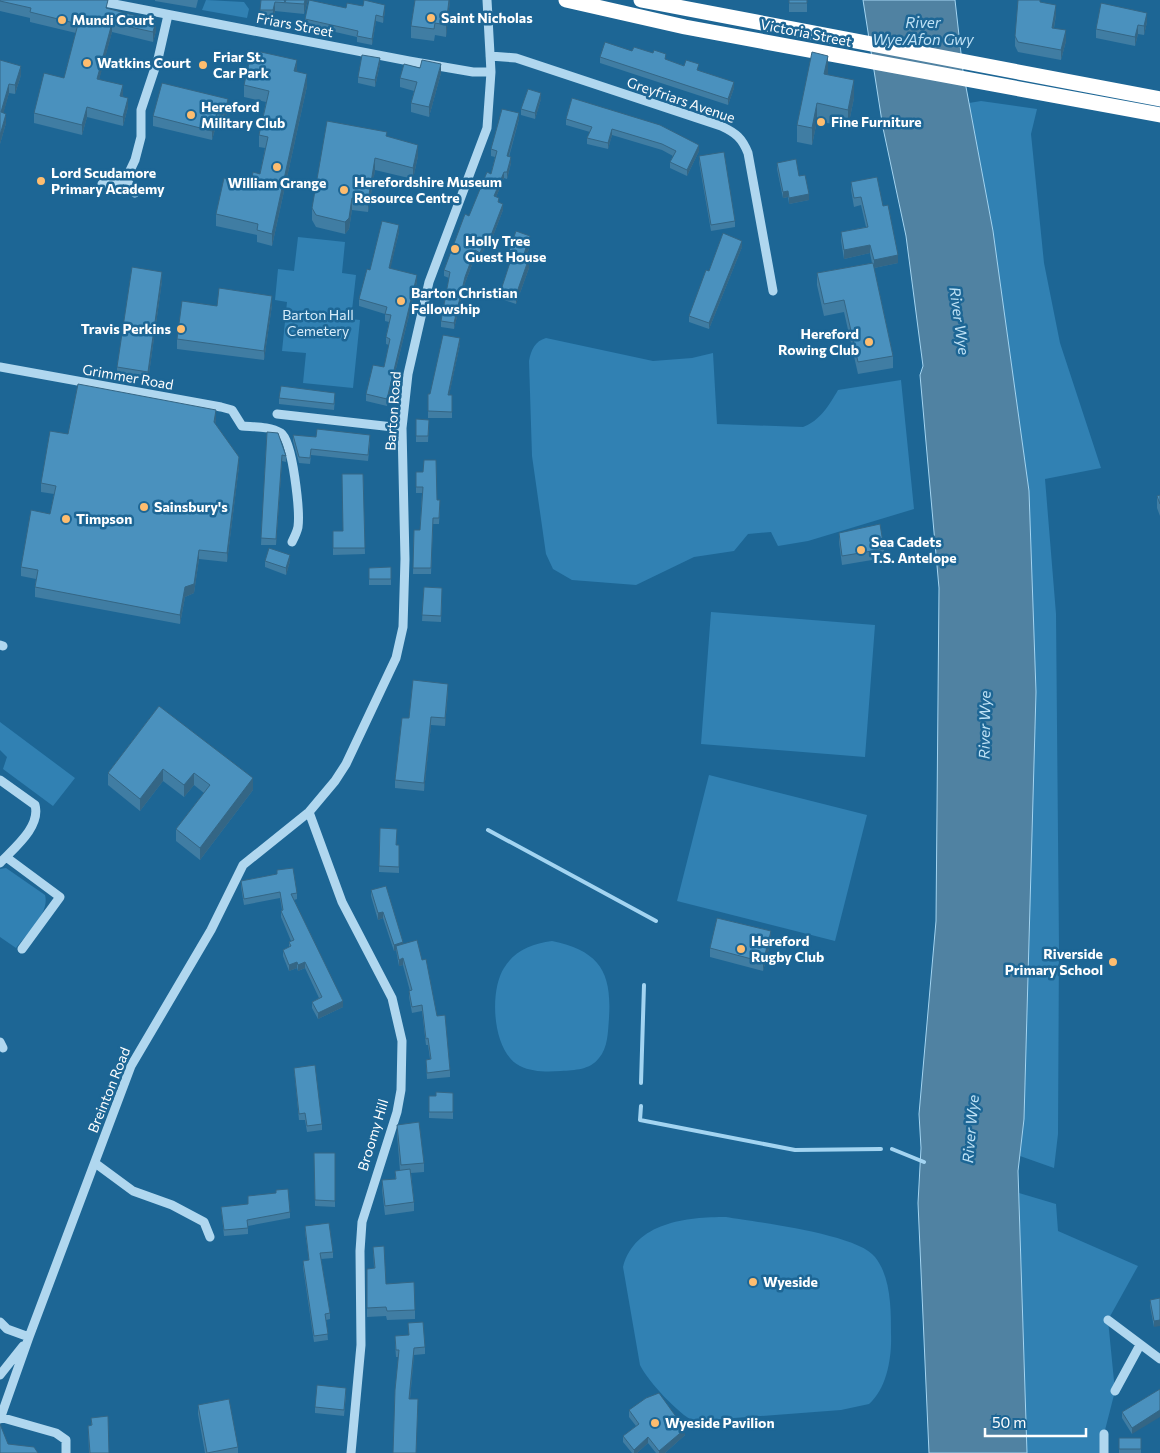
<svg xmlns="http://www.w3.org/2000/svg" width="1160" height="1453" font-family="Commissioner,sans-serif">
	<rect width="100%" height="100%" fill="#1d6695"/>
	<path fill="#3181b3" d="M206 0 244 2 249 9 247 18 202 10Z
		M981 101 1037 109 1031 134 1044 263 1060 343 1101 468 1045 479 1056 614 1059 947 1058 1134 1054 1168 1020 1156 1024 1119 1036 692 1029 491 993 231 969 103Z
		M298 237 345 242 342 273 356 275 351 319 360 320 353 388 303 383 306 353 282 351 287 302 275 300 278 269 294 271Z
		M546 338 653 361 692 358 713 353 717 424 803 427C820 421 830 404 838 390L901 380 914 509 808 541 778 546 771 532 748 534 734 551 694 557 636 585 572 580 553 569 546 554 532 456 529 361C531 350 535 341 546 338Z
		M711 612 875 625 865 757 701 744Z
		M0 722 75 778 53 806 3 769 7 757 0 750Z
		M709 775 867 815 835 941 677 901Z
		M6 868 45 895C50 913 27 934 16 948L0 937V869Z
		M552 941C599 951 612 971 609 1018 608 1031 608 1048 599 1058 590 1070 575 1070 561 1071 547 1072 532 1072 520 1066 492 1052 489 991 504 968 515 950 532 944 552 941Z
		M1019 1193 1056 1204 1058 1231 1138 1266 1108 1320 1115 1391 1104 1434V1453H1027Z
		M726 1217C756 1222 858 1234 875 1257 891 1277 891 1309 891 1334 892 1357 887 1388 869 1404L841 1410 694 1421C679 1415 647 1380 640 1365L623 1267C635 1222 687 1217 726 1217Z"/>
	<path fill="#5082a2" stroke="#a3d4f1" d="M863 0H955L963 71 993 231 1029 491 1036 692 1024 1119 1018 1171 1027 1453H929L918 1203 921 1148 919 1114 936 921 939 588 920 375 923 366 906 236 883 128Z"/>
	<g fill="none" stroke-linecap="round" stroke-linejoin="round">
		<path stroke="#a3d4f1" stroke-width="4" d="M488 830 656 921
			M641 1083 644 985
			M641 1106 640 1120 795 1150 881 1149
			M892 1149 924 1162"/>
		<path stroke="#b0d7ef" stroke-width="9" d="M94 0 409 61 473 72H491
			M490 56 516 58 721 126C736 133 742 138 748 153L773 291
			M126 179 135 193
			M102 184 126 179 135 160 141 137V110L158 59 168 15
			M0 367 221 407 232 410 242 426C254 427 270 426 281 433 293 441 300 512 298 527 297 532 294 538 292 542
			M277 414 402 428
			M0 645 3 646
			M0 780 35 805C41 827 14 848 0 863
			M309 812 342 902 392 998 402 1041 401 1090 397 1112 362 1222 360 1251 361 1345 351 1453
			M6 857 60 897 22 949
			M0 1042 3 1048
			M95 1163 133 1191 172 1205 204 1222 210 1237
			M1108 1320 1160 1359
			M0 1322 7 1329 29 1337
			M0 1375 23 1346
			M1115 1391 1140 1345
			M0 1417 56 1433 66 1440V1453
			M0 1419 29 1337 131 1066 211 930 243 865 309 812 335 781 346 764 396 658 403 627 405 559 402 428 408 374 429 282 487 128 491 72 487 0
			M1104 1434V1453"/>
		<path stroke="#fff" stroke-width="15" d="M566 0 685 27 1160 115
			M641 0 1160 99"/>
	</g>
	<path fill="#407da3" d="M0 0 108 9 156 31 153 42 112 32 99 79 123 95 122 96 128 107 123 126 87 117 82 135 34 123V113L64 78 76 33 30 22V18L0 11Z
		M155 0H198L196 8 155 1Z
		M261 0 285 2 286 0H308L304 14 275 11 273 20 260 19V10Z
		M415 0H450L446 37 435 35 434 41 411 38V26Z
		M789 0H807V12H789Z
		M1042 2 1056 15 1054 28 1066 41 1061 60 1018 52 1015 46V36Z
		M346 8 385 11 383 23 376 21 372 45 357 42V37L305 25V19Z
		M1147 22 1144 35 1138 34 1135 46 1096 38V29Z
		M632 51 666 60 699 70V71L734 88 728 105 600 63V57Z
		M0 60 21 75 15 94 9 93 3 113 6 123 0 144Z
		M380 64 375 87 358 83V77Z
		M420 68 441 73 429 117 411 112V103L414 91 400 87V78Z
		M297 72 307 86 272 246 257 242V235L216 226V214L251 184 260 174 265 148 259 147V135L266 102 244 97V85Z
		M828 75 854 98 848 127 817 121 812 145 797 142V125Z
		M572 98 699 151 687 176 670 168V162L673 156 662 150 612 135 608 149 587 144V138L590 132 566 125V119Z
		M541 99 535 119 521 115V109Z
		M228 108 224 124 217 122 212 140 153 126V116Z
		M519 119 509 157 511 163 507 179 504 178 496 197 503 210 490 244 486 243 480 259 475 257 465 283 454 329 441 327V321L449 278 444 276V270L469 216 491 174 495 157 491 156V149Z
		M387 137 418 156 413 179 375 170 368 212 352 210 349 229 345 234 316 227 312 220V208Z
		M699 156 735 221V227L711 231 699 162Z
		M777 163 799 176 809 200 789 204 788 197 783 198 777 169Z
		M851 182 883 206 898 263 874 268 893 356V368L858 374 844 312 824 316 817 285V273L872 263 870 253 844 259 841 241V232L866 227 861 205 854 207 851 190Z
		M399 232 390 268 417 282 387 406 366 401V394L384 367 389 345 386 344V337L389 322 385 321V314L359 306V299L370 270Z
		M530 245 526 258 529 268 516 304 501 299V290L511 261H509V251Z
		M742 247 709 329 689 322V316L709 271Z
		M162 281 148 381 117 376V367Z
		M272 305 264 360 177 349V339L217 306Z
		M460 344 449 395H452V418H428V394H430Z
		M279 398 335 399 334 410 279 404Z
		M216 419 215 424 239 466 227 562 199 559 194 593 185 597 180 624 35 597V587L36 579 21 576V567L50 514 54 494 41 492V483L68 434Z
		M416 419 429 420 428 442H416Z
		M267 432 286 456V462L282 461 276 545H261Z
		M293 435 370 442 368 461 311 455 310 464 299 463 293 441Z
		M416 472 437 500 440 506 439 524H433L431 574H413L414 530H420L422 493H416Z
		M363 474 365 554 333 555V531H343Z
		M1160 495V516L1157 508V496Z
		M839 533 884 549V558L842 565 839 542Z
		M265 561H290L286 575 265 567Z
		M391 567V585H369V568Z
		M424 587 442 588 441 622 422 621Z
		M448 692 445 726 431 725 424 791 395 788V780L409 718Z
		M159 706 253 790 200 860 176 841V829L204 793 194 785 184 797 163 781 140 811 108 785V773Z
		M380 828 396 845H399V873L379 872Z
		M277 870 297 893V899L294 900 343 1007 318 1019 312 1008V1002L319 998 305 968 298 971 297 968 289 971 283 956V950L289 947V942L291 941 281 917V911L282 910 280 898 244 905 241 887V881L277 874Z
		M371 890 403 944 422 960 437 1016 450 1070V1077L427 1079 426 1060 430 1059 428 1045H426L422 1011 412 1013 409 997V991H410L403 965 399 966 396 950 394 951 383 918 378 920 371 896Z
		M771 941 763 971 710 957V948Z
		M294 1068 322 1124V1130L307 1132 305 1120H299Z
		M453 1093V1119L429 1118V1112Z
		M397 1125 424 1163V1172L411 1173 414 1202V1211L385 1215 382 1190V1180L395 1179V1171H400L397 1134Z
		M314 1153H335V1207L315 1206Z
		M248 1196 290 1212V1218L248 1226V1234L224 1236 221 1207 248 1204Z
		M305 1226 333 1252V1258L321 1259 330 1313V1319L326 1320 328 1340 314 1342 303 1267V1261L309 1260 305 1232Z
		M373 1247 386 1284 415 1310V1319L387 1320 386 1316 367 1317V1269L374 1268Z
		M1160 1298 1154 1327 1150 1306V1300Z
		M408 1323 425 1347V1354L414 1355 410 1399 416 1453 398 1357H396L395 1343V1336L409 1335Z
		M1160 1389 1132 1434 1122 1418V1412Z
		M346 1394 344 1416 315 1413V1407Z
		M198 1405 238 1447V1453H205L198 1414Z
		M629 1410 685 1435 665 1453H656L648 1443 637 1453H632L623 1442V1436L636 1426 629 1417Z
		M91 1418 109 1453H89L88 1426 91 1425Z
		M1119 1438H1141V1453H1119Z"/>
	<path fill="#346685" d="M305 0H308L304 14V4Z
		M449 0H450L446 37V25Z
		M275 2V11L273 20V10Z
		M385 5V11L383 23V17Z
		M1056 5V15L1052 38V28Z
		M1147 13V22L1144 35V26Z
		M376 15V21L372 45V39Z
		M156 21V31L153 42V32Z
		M112 23V32L97 88V79Z
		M1138 25V34L1135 46V37Z
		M1066 30V41L1061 60V50Z
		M828 56V73L824 92V74Z
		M380 58V64L375 87V80Z
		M297 60V72L294 71Z
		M441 64V73L429 117V107Z
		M21 66V75L15 94V85Z
		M307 74V86L272 246V234Z
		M854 80V98L848 127V110Z
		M734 82V88L728 105V99Z
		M9 84V93L1 122V112Z
		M123 85V95L120 106V96Z
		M541 93V99L535 119V113Z
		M128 98V107L123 126V117Z
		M228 99V108L224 124V115Z
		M817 103V121L812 145V128Z
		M87 107V117L82 135V125Z
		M217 113V122L212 140V131Z
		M519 113V119L507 162V156Z
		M6 114V123L0 144V135Z
		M612 129V135L608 149V143Z
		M418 145V156L413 179V168Z
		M699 145V151L687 176V170Z
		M511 157V163L507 179V172Z
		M375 158V170L368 212V201Z
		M504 172V178L494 202V196Z
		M788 191V197L783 198V192Z
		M809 194V200L789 204V198Z
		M352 198V210L349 229 345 234V222Z
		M503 204V210L490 244V238Z
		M399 225V232L389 275V268Z
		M530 236V245L523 266V257Z
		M486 237V243L480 259V253Z
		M742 241V247L709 329V323Z
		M870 245V253L844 259V250Z
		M475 250V257L465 283 454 329V323L465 277Z
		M898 255V263L874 268V260Z
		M529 258V268L516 304V295Z
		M162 272V281L148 381V372Z
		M417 275V282L387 406V399Z
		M272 296V305L264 360V351Z
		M460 338V344L448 401V395Z
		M216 410V419L214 431V422Z
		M282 455V461L276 545V539Z
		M239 457V466L227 562V553Z
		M199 550V559L194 593 185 597 180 624V615L185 587Z
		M290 555V561L286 575V568Z
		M448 684V692L445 726V718Z
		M431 717V725L424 791V783Z
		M163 769V781L140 811V799Z
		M194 773V785L184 797V785Z
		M253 778V790L200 860V848Z
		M383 912V918L378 920V913Z
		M771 931V941L763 971V962Z
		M403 942V948L396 946V950L394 951V945Z
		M403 958V965L399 966V960Z
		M297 962V968L289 971V965Z
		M305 962V968L298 971V965Z
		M343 1001V1007L318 1019V1013Z
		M1160 1320V1326L1154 1327V1321Z
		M414 1348V1355L409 1406V1399Z
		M1160 1410V1417L1132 1434V1428Z
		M685 1429V1435L665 1453H659V1451Z
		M648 1437V1443L637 1453H634V1450Z"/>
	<path fill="#4a91be" stroke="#346685" d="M0 0H108L106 8 156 21 153 32 112 23 97 79 123 85 120 96 128 98 123 117 87 107 82 125 34 113 44 73 64 78 78 24 30 12 31 8 0 1Z
		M261 0H284L285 2 286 0H305L304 4 275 2 273 10H260Z
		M309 0 346 8 347 3 363 6 364 0 385 5 383 17 376 15 372 39 357 36 358 31 305 19Z
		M415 0H449L446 25 435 23 434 29 411 26Z
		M789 0H807V3H789Z
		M1018 0H1040V2L1056 5 1052 28 1066 30 1061 50 1018 42 1015 36Z
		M1101 3 1147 13 1144 26 1138 25 1135 37 1096 29Z
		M605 42 632 51 634 47 653 53 654 50 666 54 665 59 684 66 686 60 699 64 697 70 734 82 728 99 600 57Z
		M252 50 297 60 294 71 307 74 272 234 257 230 258 224 216 214 224 178 251 184 253 172 260 174 268 137 259 135 269 91 244 85Z
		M812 52 828 56 824 74 854 80 848 110 817 103 812 128 797 125Z
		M362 55 380 58 375 80 358 77Z
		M0 60 21 66 15 85 9 84 1 112 6 114 0 135Z
		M422 60 441 64 429 107 411 103 417 82 400 78 404 64 420 68Z
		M162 83 228 99 224 115 217 113 212 131 153 116Z
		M528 89 541 93 535 113 521 109Z
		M572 98 660 125 699 145 687 170 670 162 676 151 662 144 612 129 608 143 587 138 592 127 566 119Z
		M502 109 519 113 507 156 511 157 507 172H504L494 196 499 198 498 202 503 204 490 238 486 237 480 253 475 250 465 277 454 323 441 321 450 272 444 270 465 214 469 216 487 172 491 174 497 151 491 149Z
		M327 121 387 132 386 136 418 145 413 168 375 158 368 201 352 198 349 218 345 222 316 215 312 208Z
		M724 152 735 221 711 225 699 156Z
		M796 159 799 176 805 175 809 194 789 198 788 191 783 192 777 163Z
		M877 177 883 206 888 205 898 255 874 260 870 245 844 250 841 232 868 227 861 197 854 198 851 182Z
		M382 221 399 225 389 268 417 275 387 399 366 394 373 365 384 367 390 339 386 337 391 315 385 314 387 307 359 299 367 269 370 270Z
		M516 231 530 236 523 257 529 258 516 295 501 290 513 253 509 251Z
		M723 233 742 241 709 323 689 316 706 270 709 271Z
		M873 263 893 356 858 362 844 300 824 304 817 273Z
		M132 267 162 272 148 372 117 367Z
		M219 288 272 296 264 351 177 339 182 301 217 306Z
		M443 335 460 338 448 395H452V412L428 411V394H430Z
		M78 384 216 410 214 422 239 457 227 553 199 550 194 584 185 587 180 615 35 587 38 570 21 567 31 510 50 514 56 486 41 483 50 431 68 434Z
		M281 386 335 393 334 404 279 398Z
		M416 419 429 420 428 436H416Z
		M317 429 370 435 368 455 311 449 310 458 299 457 293 435 316 437Z
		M267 432 278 433 286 456 282 455 276 539 261 538Z
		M424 460H436L437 500H440L439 518H433L431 568H413L414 530H420L423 487H416V472H423Z
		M342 474H363L365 548H333V531H343Z
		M1160 495V504L1157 496Z
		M880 524 884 549 842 556 839 533Z
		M269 548 290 555 286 568 265 561Z
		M391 567V579H369V568Z
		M424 587 442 588 441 616 422 615Z
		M413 680 448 684 445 718 431 717 424 783 395 780 402 718H409Z
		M159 706 253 778 200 848 176 829 210 785 194 773 184 785 163 769 140 799 108 773Z
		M380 828 397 829 396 845H399V867L379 866Z
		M293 868 297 893 291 894 343 1001 318 1013 312 1002 322 997 305 962 298 965 297 962 289 965 283 950 291 946 289 942 294 940 281 911 283 910 280 892 244 899 241 881 277 874V870Z
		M386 886 403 942 394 945 383 912 378 913 371 890Z
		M717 918 771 931 763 962 710 948Z
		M417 940 422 960 426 959 437 1016 445 1015 450 1070 427 1073 426 1060 431 1059 428 1038 426 1039 422 1005 412 1007 409 991 412 990 403 958 399 960 396 946Z
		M315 1065 322 1124 307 1126 305 1113 299 1114 294 1068Z
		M436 1092 453 1093V1112H429V1096H436Z
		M419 1122 424 1163 401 1165 397 1125Z
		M314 1153H335V1201L315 1200Z
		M410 1169 414 1202 385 1206 382 1180 396 1179 395 1171Z
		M288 1189 290 1212 247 1220 248 1228 224 1230 221 1207 248 1204V1196L276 1193V1190Z
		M329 1223 333 1252 320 1253 330 1313 325 1314 328 1334 314 1336 303 1261 309 1260 305 1226Z
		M384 1246 386 1284 414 1282 415 1310 387 1311 386 1307 367 1308V1269L375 1268 373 1247Z
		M1160 1298V1320L1154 1321 1150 1300Z
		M423 1322 425 1347 414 1348 409 1399H418L416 1453H393L395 1390 399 1350H396L395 1336 409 1335 408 1323Z
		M317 1385 346 1388 344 1410 315 1407Z
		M1160 1389V1410L1132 1428 1122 1412Z
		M659 1393 685 1429 659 1451 648 1437 634 1450 623 1436 639 1424 629 1410 646 1398Z
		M229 1399 238 1447 207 1453 198 1405Z
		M108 1416 109 1453H90L88 1426 92 1425 91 1418Z
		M0 1424 8 1444 34 1447 38 1453H0Z
		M1119 1438H1141V1449H1119Z"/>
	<g fill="#febd6f" stroke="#1d6695" stroke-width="2">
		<circle cx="431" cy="18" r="5"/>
		<circle cx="62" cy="20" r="5"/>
		<circle cx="87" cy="63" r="5"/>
		<circle cx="203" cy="65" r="5"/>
		<circle cx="191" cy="115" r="5"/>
		<circle cx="821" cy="122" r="5"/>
		<circle cx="277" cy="167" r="5"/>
		<circle cx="41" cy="181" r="5"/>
		<circle cx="344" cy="190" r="5"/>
		<circle cx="455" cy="249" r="5"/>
		<circle cx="401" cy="301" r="5"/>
		<circle cx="181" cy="329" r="5"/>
		<circle cx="869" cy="342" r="5"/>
		<circle cx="144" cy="507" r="5"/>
		<circle cx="66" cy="519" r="5"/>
		<circle cx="861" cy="550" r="5"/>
		<circle cx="741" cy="949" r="5"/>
		<circle cx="1113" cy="962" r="5"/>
		<circle cx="753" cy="1282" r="5"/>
		<circle cx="655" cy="1423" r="5"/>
	</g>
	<g text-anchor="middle" stroke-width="5" stroke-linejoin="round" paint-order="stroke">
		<g font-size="14" font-weight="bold" fill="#fff" stroke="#1d6695" text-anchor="start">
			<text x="441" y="23">Saint Nicholas</text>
			<text x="72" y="25">Mundi Court</text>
			<text x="213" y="62">Friar St.<tspan x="213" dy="16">Car Park</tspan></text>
			<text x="97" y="68">Watkins Court</text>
			<text x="201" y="112">Hereford<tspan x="201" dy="16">Military Club</tspan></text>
			<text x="831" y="127">Fine Furniture</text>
			<text x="51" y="178">Lord Scudamore<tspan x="51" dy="16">Primary Academy</tspan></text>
			<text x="354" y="187">Herefordshire Museum<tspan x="354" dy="16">Resource Centre</tspan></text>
			<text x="277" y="188" text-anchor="middle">William Grange</text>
			<text x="465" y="246">Holly Tree<tspan x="465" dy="16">Guest House</tspan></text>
			<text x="411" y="298">Barton Christian<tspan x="411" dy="16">Fellowship</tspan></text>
			<text x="171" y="334" text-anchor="end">Travis Perkins</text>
			<text x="859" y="339" text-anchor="end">Hereford<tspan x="859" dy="16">Rowing Club</tspan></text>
			<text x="154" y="512">Sainsbury's</text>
			<text x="76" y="524">Timpson</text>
			<text x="871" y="547">Sea Cadets<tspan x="871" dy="16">T.S. Antelope</tspan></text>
			<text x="751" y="946">Hereford<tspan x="751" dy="16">Rugby Club</tspan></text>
			<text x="1103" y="959" text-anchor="end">Riverside<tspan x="1103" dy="16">Primary School</tspan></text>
			<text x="763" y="1287">Wyeside</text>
			<text x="665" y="1428">Wyeside Pavilion</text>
		</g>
		<g font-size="14" fill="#fff" stroke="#1d6695">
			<text transform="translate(295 25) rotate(11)" y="5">Friars Street</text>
			<text transform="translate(806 33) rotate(11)" y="5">Victoria Street</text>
			<text transform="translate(681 100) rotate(19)" y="5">Greyfriars Avenue</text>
			<text transform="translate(128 377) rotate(10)" y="5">Grimmer Road</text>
			<text transform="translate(393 411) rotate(-86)" y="5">Barton Road</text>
			<text transform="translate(109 1090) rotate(-68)" y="5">Breinton Road</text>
			<text transform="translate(373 1135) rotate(-73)" y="5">Broomy Hill</text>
		</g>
		<g font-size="14" fill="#d7edfb" stroke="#1d6695">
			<text x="318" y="320">Barton Hall<tspan x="318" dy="16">Cemetery</tspan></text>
		</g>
		<g font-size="15" font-style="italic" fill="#bfe2f6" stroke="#1d6695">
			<text x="923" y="28">River<tspan x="923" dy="17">Wye/Afon Gwy</tspan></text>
			<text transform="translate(959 321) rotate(82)" y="5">River Wye</text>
			<text transform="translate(985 725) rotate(-89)" y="5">River Wye</text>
			<text transform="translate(971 1129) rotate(-85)" y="5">River Wye</text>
		</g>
	</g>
	<path d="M985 1428v8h101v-8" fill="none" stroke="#ffffff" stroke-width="2.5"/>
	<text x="992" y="1428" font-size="15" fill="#ffffff" stroke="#1d6695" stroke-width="4" paint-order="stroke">50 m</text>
</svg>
